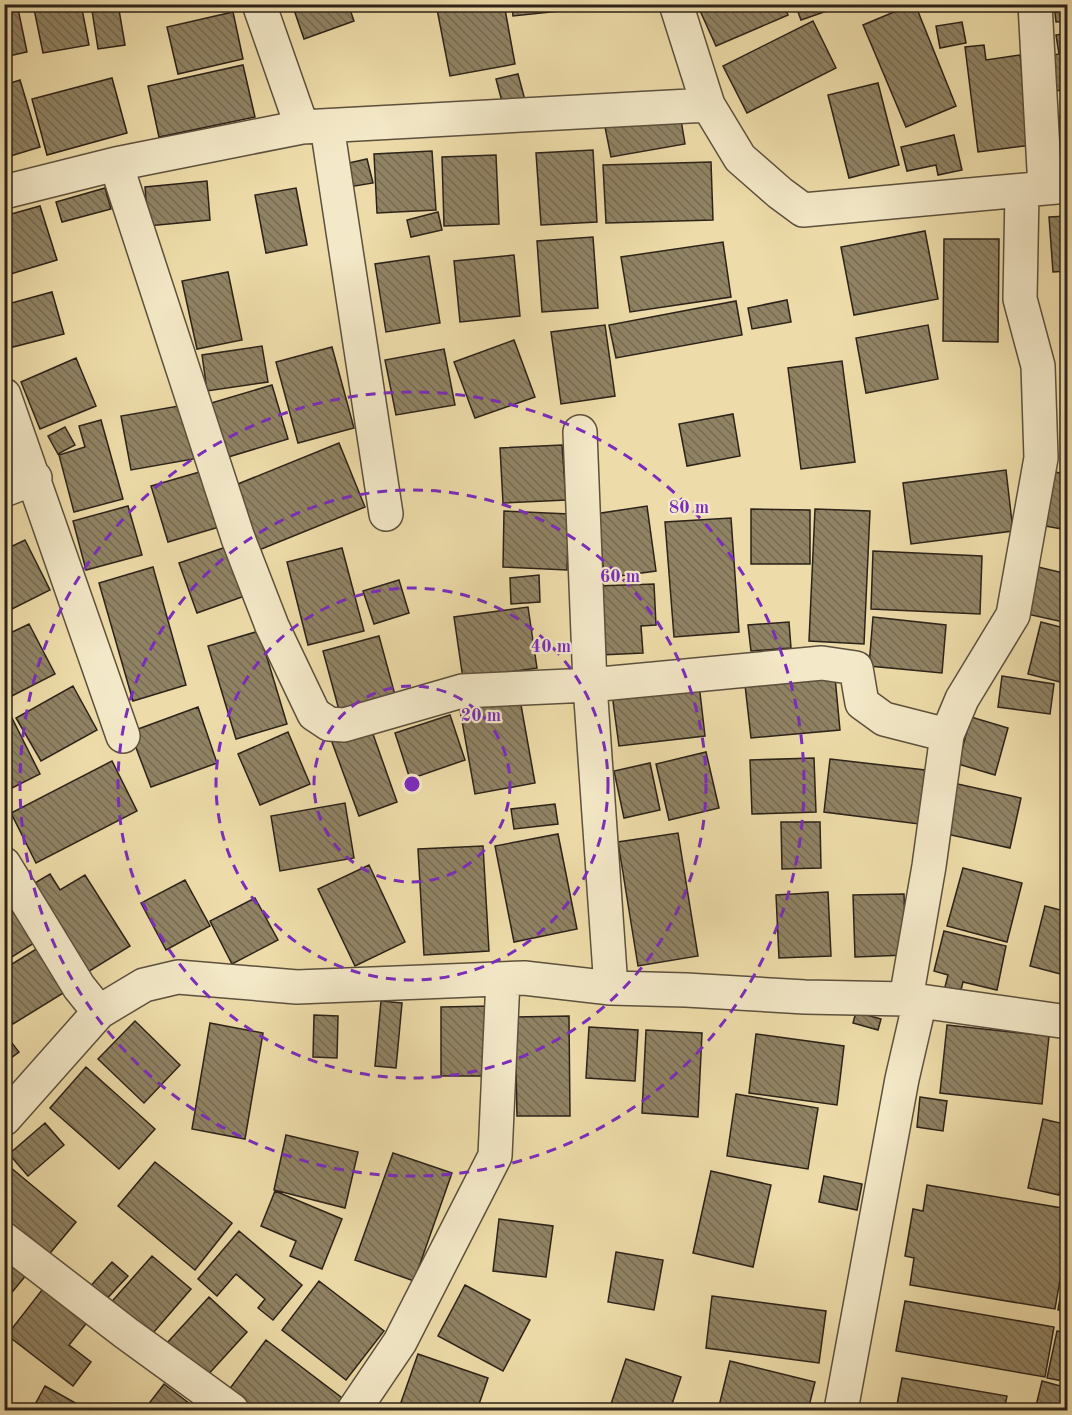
<svg xmlns="http://www.w3.org/2000/svg" width="1072" height="1415" font-family="'Old Standard TT',serif">
	<defs>
		<pattern id="building-back-hatch" width="6" height="6" patternUnits="userSpaceOnUse" patternTransform="scale(1.5)"><rect width="6" height="6" fill="#908364"/><path d="M-1 5l2 2M0 0l6 6M5-1l2 2" fill="none" stroke="#766b52"/></pattern>
	</defs>
	<rect width="100%" height="100%" fill="#eddca9"/>
	<filter id="stains"><feTurbulence type="fractalNoise" baseFrequency=".00333" numOctaves="4"/><feColorMatrix values="0 0 0 0 .2 0 0 0 0 .09 0 0 0 0 .02 0 0 0 .5 -.17"/></filter>
	<radialGradient id="worn" r=".72"><stop offset=".6" stop-color="#630" stop-opacity="0"/><stop offset="1" stop-color="#630" stop-opacity=".3"/></radialGradient>
	<path fill="url(#building-back-hatch)" stroke="#2c2219" stroke-width="1.5" d="M4 4H17L27 52 4 57Z
		M33 4H81L89 45 43 53Z
		M91 4H118L125 45 98 49Z
		M168 4H213L169 11Z
		M292 4H348L354 21 304 39Z
		M436 4H504L515 64 450 76Z
		M512 4H628L513 16Z
		M697 4H784L788 15 716 46Z
		M795 4H847L801 20Z
		M913 4H915L956 106 906 127 863 25Z
		M1054 4H1068V21L1056 22Z
		M233 12 243 59 178 74 167 27Z
		M813 21 836 68 747 113 723 66Z
		M962 22 966 43 940 48 936 26Z
		M1068 33V89L1049 92 1044 57 1059 54 1056 35Z
		M984 45 986 60 1020 55 1032 145 978 152 965 47Z
		M243 65 255 117 159 137 148 86Z
		M518 74 526 104 504 109 496 79Z
		M112 78 127 133 47 155 32 99Z
		M20 80 40 147 4 158V85Z
		M878 83 899 165 849 178 828 95Z
		M680 114 685 144 611 157 605 127Z
		M1068 115V171L1056 173 1048 118Z
		M954 135 962 170 938 175 936 165 907 171 901 147Z
		M593 150 597 222 541 225 536 153Z
		M432 151 436 210 377 213 374 154Z
		M496 155 499 224 444 226 442 157Z
		M367 159 373 183 349 187 344 164Z
		M711 162 713 220 606 223 603 165Z
		M207 181 210 220 148 226 145 187Z
		M105 188 111 209 62 222 56 202Z
		M296 188 307 245 266 253 255 195Z
		M40 206 57 260 4 276V216Z
		M438 212 442 230 411 237 407 220Z
		M1068 216V271L1053 272 1049 217Z
		M925 231 938 299 854 315 841 247Z
		M593 237 598 308 542 312 537 241Z
		M944 239H999L998 342 943 341Z
		M723 242 731 297 630 312 621 257Z
		M514 255 520 316 460 322 454 261Z
		M429 256 440 323 386 332 375 264Z
		M228 272 242 340 197 349 182 281Z
		M52 292 64 334 9 348 4 330V305Z
		M787 300 791 322 752 329 748 308Z
		M736 301 742 335 616 358 609 325Z
		M605 325 615 396 561 404 551 332Z
		M928 325 938 379 866 393 856 338Z
		M514 340 535 397 475 418 454 362Z
		M262 346 268 382 207 391 202 355Z
		M332 347 354 428 298 443 276 362Z
		M444 349 455 405 396 415 385 360Z
		M76 358 96 406 40 429 21 382Z
		M842 361 855 462 801 469 788 368Z
		M272 385 288 439 225 458 208 404Z
		M190 404 199 458 131 470 121 416Z
		M733 414 740 456 687 466 679 424Z
		M101 420 123 499 74 512 59 455 85 447 79 426Z
		M65 427 75 445 58 454 48 436Z
		M339 443 365 507 259 550 233 486Z
		M562 445 566 500 503 503 500 448Z
		M210 469 226 525 168 542 151 486Z
		M1006 470 1013 531 911 544 903 483Z
		M1047 471 1068 474V530L1039 525Z
		M128 506 142 555 86 570 73 521Z
		M647 506 656 571 605 578 595 514Z
		M751 509 810 510V564H751Z
		M815 509 870 511 864 644 809 641Z
		M504 511 569 514 567 570 503 567Z
		M731 518 739 632 674 637 665 522Z
		M25 540 50 590 4 613V550Z
		M235 544 253 593 197 613 179 563Z
		M342 548 364 631 308 645 287 562Z
		M873 551 982 556 980 614 871 609Z
		M153 567 186 685 133 701 99 583Z
		M1038 567 1068 574V623L1027 614Z
		M539 575 540 602 511 604 510 578Z
		M399 580 409 613 374 624 363 591Z
		M654 584 656 625 641 626 643 653 601 655 597 586Z
		M528 607 537 668 463 679 454 617Z
		M873 617 946 625 942 673 869 666Z
		M789 622 791 648 751 651 748 625Z
		M1041 622 1068 629V684L1028 674Z
		M29 624 55 674 4 700V636Z
		M259 631 287 724 236 739 208 646Z
		M379 636 395 695 339 710 323 651Z
		M1002 676 1054 684 1050 714 998 707Z
		M835 677 840 730 751 738 745 685Z
		M699 684 705 736 619 746 612 694Z
		M73 686 97 730 41 761 16 718Z
		M519 694 535 783 475 794 459 704Z
		M198 707 217 763 151 787 130 732Z
		M450 715 465 760 410 779 395 733Z
		M971 717 1008 728 995 775 958 764Z
		M12 718 40 774 4 792V722Z
		M368 720 397 802 359 816 329 734Z
		M288 732 310 784 260 805 238 754Z
		M706 752 719 808 669 820 656 764Z
		M814 758 816 812 752 814 750 760Z
		M830 759 925 770 919 824 824 812Z
		M112 761 137 811 36 863 11 813Z
		M650 763 660 810 624 818 614 771Z
		M953 783 1021 798 1010 848 942 833Z
		M345 803 354 858 280 871 271 816Z
		M555 804 558 824 514 829 511 809Z
		M781 822H820L821 868 782 869Z
		M678 833 698 956 638 966 618 842Z
		M558 834 577 929 514 942 495 846Z
		M483 846 489 951 424 955 418 849Z
		M369 865 405 942 355 966 318 889Z
		M963 868 1022 883 1007 942 947 926Z
		M50 874 60 890 85 875 130 946 83 975 28 887Z
		M185 880 210 926 166 950 141 903Z
		M828 892 831 956 779 958 776 895Z
		M904 894 906 955 855 957 853 895Z
		M16 896 42 938 4 962V903Z
		M255 898 278 940 232 964 210 921Z
		M1045 906 1068 912V976L1030 966Z
		M944 931 1006 946 997 990 963 982 960 994 944 991 948 975 934 971Z
		M46 943 73 987 13 1024 4 1010V969Z
		M381 1001 402 1003 396 1068 375 1066Z
		M492 1006 493 1076H441V1007Z
		M856 1012 881 1019 878 1030 853 1023Z
		M314 1015 338 1016 337 1058 313 1057Z
		M569 1016 570 1116H517L515 1017Z
		M135 1021 180 1065 144 1103 98 1059Z
		M210 1023 263 1033 245 1139 192 1129Z
		M947 1025 1049 1036 1042 1104 940 1093Z
		M589 1027 638 1030 635 1081 586 1078Z
		M646 1030 702 1033 698 1117 642 1113Z
		M4 1033 19 1052 4 1063Z
		M756 1034 844 1046 837 1105 749 1093Z
		M86 1067 155 1129 119 1169 50 1108Z
		M736 1094 818 1108 808 1169 727 1156Z
		M920 1097 947 1101 943 1131 917 1127Z
		M1043 1119 1068 1125V1159L1059 1195 1028 1188Z
		M45 1123 64 1145 28 1176 9 1154Z
		M286 1135 358 1152 345 1208 274 1190Z
		M393 1153 452 1173 414 1281 355 1260Z
		M4 1162 76 1222 41 1264 4 1234Z
		M155 1162 232 1223 195 1270 118 1206Z
		M711 1171 771 1185 753 1267 693 1253Z
		M824 1176 862 1184 857 1210 819 1202Z
		M927 1185 1068 1209V1234L1055 1309 910 1285 914 1258 905 1256 913 1209 923 1211Z
		M275 1191 342 1219 322 1269 290 1256 296 1241 261 1226Z
		M499 1219 553 1226 546 1277 493 1271Z
		M239 1231 302 1285 273 1320 258 1308 265 1299 236 1274 217 1296 198 1279Z
		M4 1246 32 1268 4 1302Z
		M1068 1251V1312L1058 1310Z
		M616 1252 663 1260 654 1310 608 1302Z
		M152 1256 191 1289 147 1340 108 1306Z
		M112 1262 128 1276 102 1304 87 1290Z
		M49 1281 93 1315 69 1345 91 1362 73 1386 7 1335Z
		M319 1281 384 1331 346 1380 282 1330Z
		M465 1285 530 1320 503 1371 438 1336Z
		M712 1296 826 1311 819 1363 706 1348Z
		M209 1297 247 1332 205 1378 167 1343Z
		M905 1301 1054 1327 1045 1377 896 1351Z
		M1057 1331 1068 1333V1382L1047 1378Z
		M266 1340 350 1404 346 1410H255L228 1391Z
		M418 1354 488 1378 477 1410H405L399 1408Z
		M626 1359 681 1377 670 1410H609Z
		M730 1361 815 1382 808 1410H718Z
		M902 1378 1007 1396 1004 1410H896Z
		M1042 1381 1068 1388V1410H1035Z
		M164 1384 198 1410 202 1405 209 1410H144Z
		M45 1386 88 1410H32Z"/>
	<g fill="none" stroke-linecap="round" stroke-linejoin="round">
		<g stroke="#5c503d" stroke-width="36">
			<path id="minor" d="M259 4 302 127
				M676 4 708 105 740 158 780 193 803 210 1068 186
				M1035 4 1045 188
				M327 126 386 514
				M116 164 238 538 272 626 314 714 329 724 344 725 462 691 590 685 822 663 856 668 862 703 884 719 947 735
				M4 192 116 164 302 127 708 105
				M4 395 123 736
				M580 432 590 685 611 988
				M4 490 35 478
				M4 864 79 987 99 1012
				M906 999 929 866 947 735 962 699 1013 615 1041 458 1038 366 1020 299 1022 191
				M4 1119 99 1012 144 985 178 977 297 987 524 978 611 988 686 990 805 997 906 999 1068 1022
				M4 1239 126 1333 232 1410
				M354 1410 400 1342 495 1156 503 979
				M841 1410 902 1079 920 1001"/>
		</g>
		<use href="#minor" stroke="#f3e8c7" stroke-width="33"/>
	</g>
	<g fill="none" stroke="#7b2cbf" stroke-width="3" stroke-dasharray="10 8">
		<circle cx="412" cy="784" r="98"/>
		<circle cx="412" cy="784" r="196"/>
		<circle cx="412" cy="784" r="294"/>
		<circle cx="412" cy="784" r="392"/>
	</g>
	<circle cx="412" cy="784" r="9" fill="#7b2cbf" stroke="#f3e8c7" stroke-width="3"/>
	<g font-size="18" text-anchor="middle" font-weight="bold" fill="#7b2cbf" stroke="#f3e8c7" stroke-width="4.5" stroke-linejoin="round" paint-order="stroke">
		<text x="689" y="513">80 m</text>
		<text x="620" y="582">60 m</text>
		<text x="551" y="652">40 m</text>
		<text x="481" y="721">20 m</text>
	</g>
	<rect width="1072" height="1415" fill="none" stroke="#eddca9" stroke-width="24"/>
	<rect x="6" y="6" width="1060" height="1403" fill="none" stroke="#2c2219" stroke-width="3"/>
	<rect x="12" y="12" width="1048" height="1391" fill="none" stroke="#2c2219" stroke-width="1.5"/>
	<rect width="100%" height="100%" filter="url(#stains)"/>
	<rect width="100%" height="100%" fill="url(#worn)"/>
</svg>
